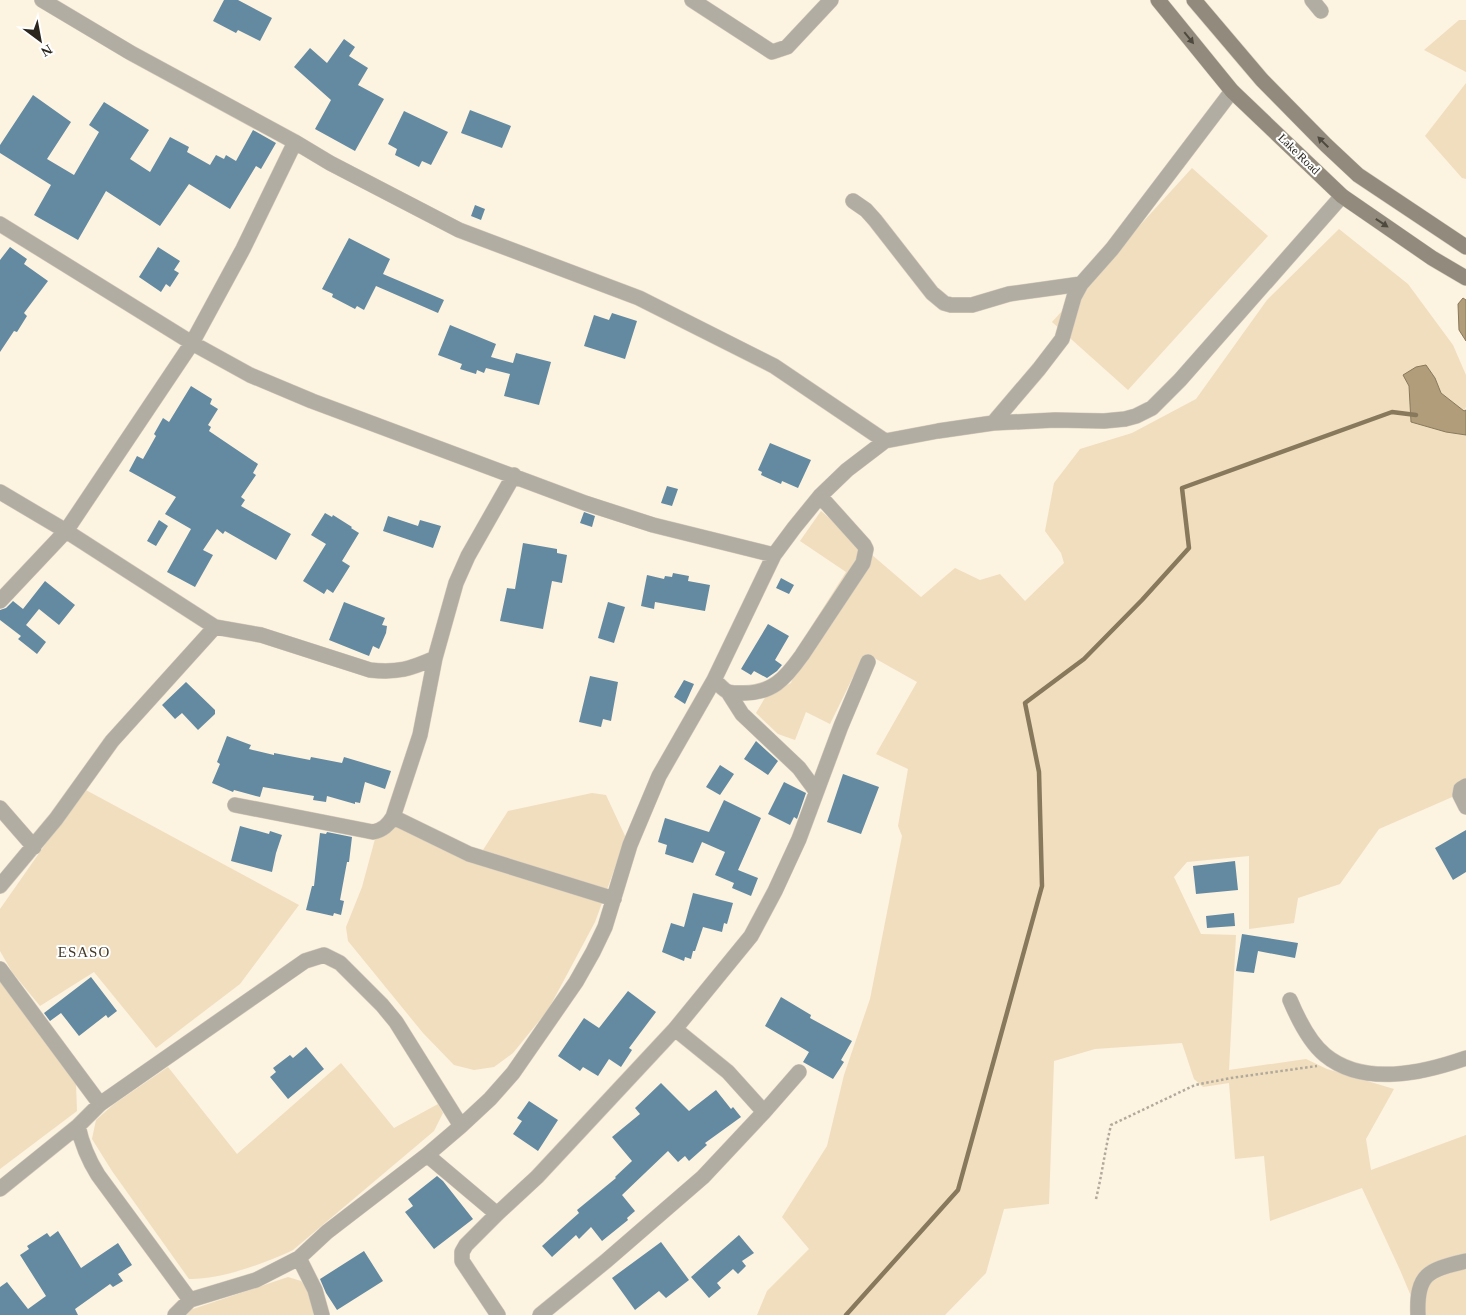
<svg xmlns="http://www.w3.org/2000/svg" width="1466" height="1315" font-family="'Times New Roman',serif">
	<rect width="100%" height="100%" fill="#fdf3e1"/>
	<path fill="#f0debe" d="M1459 20H1466V72L1424 50Z
		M1466 83V179L1462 178 1425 136Z
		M1192 168 1268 236 1128 390 1052 322Z
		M1339 229 1408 284 1453 345 1466 375V407L1464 411 1441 393 1435 378 1403 375 1409 386 1411 422 1446 432 1466 435V791L1379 829 1340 884 1298 898 1294 923 1249 929V856L1187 862 1174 877 1201 934 1236 935 1229 1070 1306 1059 1327 1069 1394 1089 1366 1139 1371 1170 1466 1135V1315H1419L1400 1270 1362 1188 1270 1221 1264 1156 1235 1159 1229 1083 1203 1087 1194 1079 1182 1043 1095 1049 1054 1061 1049 1204 1004 1209 986 1273 945 1315H757L767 1291 809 1249 782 1217 827 1146 844 1075 870 999 902 836 898 826 908 769 876 754 917 682 869 655 853 677 830 724 806 712 795 740 778 734 756 713 766 696 791 683 811 627 846 572 800 541 821 511 921 597 955 568 980 580 1000 574 1025 601 1064 563 1061 553 1045 531 1054 483 1080 449 1132 433 1196 399 1267 300Z
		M84 789 299 905 240 984 156 1048 94 972 40 1006 12 972 0 951V909Z
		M592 793 606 795 626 838 595 922 548 1010 513 1053 494 1067 474 1070 454 1065 423 1033 348 941 346 927 362 887 378 828 395 822 474 864 508 811Z
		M0 981 67 1065 76 1084 77 1111 0 1169Z
		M341 1063 394 1128 438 1104 443 1113 434 1131 293 1250C266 1263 219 1280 189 1279L112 1171 92 1139 96 1120 114 1104 168 1067 237 1154Z
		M288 1277 301 1281 307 1287 317 1315H185L190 1310Z"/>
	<path fill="#b19d79" stroke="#88795d" d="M1463 298 1466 300V341L1459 330 1458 304Z
		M1426 365 1435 378 1441 393 1464 411 1466 410V435L1446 432 1411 422 1409 386 1403 375 1416 367Z"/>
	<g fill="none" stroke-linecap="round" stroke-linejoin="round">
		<path stroke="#88795d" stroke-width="4.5" d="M846 1315 958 1190 1042 886 1039 772 1025 703 1084 659 1142 600 1189 548 1182 488 1392 412 1416 415"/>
	</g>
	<path fill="#638aa1" d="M224 0H238L272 18 260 41 238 30 236 33 213 21Z
		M344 39 355 47 349 56 368 68 358 85 384 99 355 151 315 129 331 100 294 67 310 48 327 63Z
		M33 95 71 122 47 159 74 175 99 132 89 125 104 102 149 130 130 159 150 172 170 137 189 147 187 152 210 165 216 155 224 159 226 155 236 161 253 130 276 143 261 169 256 166 230 209 189 184 160 226 106 191 78 240 34 215 51 185 0 153V145Z
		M470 110 511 126 502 148 461 133Z
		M404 111 448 132 431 165 422 161 419 167 395 155 397 149 388 144Z
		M475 205 485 209 481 220 471 216Z
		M349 238 390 259 383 274 444 300 438 313 376 286 364 310 357 306 355 309 332 297 333 294 322 289Z
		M10 247 27 259 24 264 48 281 24 313 27 316 17 332 14 331 0 352V260Z
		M158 247 180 261 174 270 179 273 170 287 166 284 161 292 139 277Z
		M612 313 637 321 625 359 584 346 594 315 609 320Z
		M450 325 496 344 491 357 513 363 516 353 551 362 539 405 504 396 510 374 486 368 484 373 477 370 476 374 460 369 462 364 438 355Z
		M191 386 212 399 210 404 218 409 208 425 211 427 209 431 258 464 253 473 256 475 241 497 245 500 241 506 291 534 276 560 225 531 223 534 217 529 203 550 213 555 195 587 167 572 191 529 165 514 176 497 129 471 137 456 143 459 156 436 154 434 163 418 169 422Z
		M770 443 811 460 798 488 782 481 781 484 761 475 762 472 758 470Z
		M667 486 678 489 672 506 661 503Z
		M584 512 595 516 592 527 580 523Z
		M325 513 332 517 333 515 352 527 351 528 359 533 342 561 350 566 333 593 327 589 324 594 303 581 326 544 311 535Z
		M388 516 418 526 420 520 441 526 433 548 383 531Z
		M159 520 168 526 156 546 147 541Z
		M523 543 557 549V553L567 555 562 583 552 581 543 629 500 621 507 588 515 589Z
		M673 573 689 576 688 581 710 585 705 611 655 602 654 609 641 606 647 575 664 579 665 576 672 577Z
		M781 578 794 585 789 594 776 588Z
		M45 581 75 605 59 625 39 609 26 625 46 642 37 654 18 639 21 636 0 620V610L6 608 13 601 23 609Z
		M344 602 385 618 382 625 387 626 386 633 379 649 373 646 369 656 329 640Z
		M608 602 625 607 614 643 598 638Z
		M768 624 789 636 775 660 782 665 777 671 767 678 754 671 751 675 741 669Z
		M590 676 618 682 611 721 603 719 601 727 579 722Z
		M684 680 694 684 685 704 674 697Z
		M186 682 215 710V714L198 730 182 713 175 719 162 705Z
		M227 736 251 745 249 749 274 755V753L310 760 311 757 342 763 344 757 391 771 385 789 365 782 360 803 355 802V804L327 796 326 802 313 800 314 796 263 787 260 797 234 790 233 792 212 783 220 764 217 762Z
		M756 741 778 761 768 775 744 759Z
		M720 765 734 774 720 795 706 787Z
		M843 774 879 787 861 834 827 822Z
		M784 782 806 793 797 819 794 817 790 825 768 814Z
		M724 800 761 818 738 870 758 878 751 896 732 888 734 883 715 875 725 852 702 842 693 863 665 854 667 845 658 842 665 818 709 832Z
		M240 826 269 834 270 831 282 835 276 853 272 872 231 861Z
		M1466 830V872L1453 880 1435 848Z
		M327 832 352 837 349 862H347L340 900 344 901 341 915 334 913 333 916 306 910 312 886H314L320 833 326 834Z
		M1235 861 1238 890 1196 894 1193 866Z
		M693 893 733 903 727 924 724 923 722 932 703 927 695 951H693L691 959 685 957 684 961 662 952 671 923 684 927Z
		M1234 913 1235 926 1207 928 1206 916Z
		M1242 934 1298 943 1295 958 1258 951 1254 973 1236 971Z
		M91 977 117 1011 108 1018 106 1015 79 1036 61 1013 50 1021 44 1013Z
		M628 991 656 1012 629 1048 632 1050 621 1067 609 1059 598 1076 583 1067 580 1071 558 1056 584 1018 599 1028Z
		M781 997 811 1015 810 1018 852 1041 841 1060 844 1062 833 1079 803 1062 809 1052 765 1026Z
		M306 1047 324 1069 288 1099 270 1077 276 1072 273 1068 290 1055 293 1058Z
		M661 1083 689 1111 716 1090 731 1109 733 1107 741 1117 705 1143 707 1145 689 1161 685 1156 678 1162 668 1151 622 1195 635 1211 627 1218 628 1220 602 1241 591 1227 579 1239 576 1235 552 1257 542 1246 579 1213 577 1210 616 1178 615 1177 632 1161 612 1137 640 1114 635 1108Z
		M529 1101 558 1120 538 1151 513 1134 522 1121 517 1118Z
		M437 1176 443 1181 473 1219 434 1249 405 1212 413 1206 408 1199Z
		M58 1231 81 1268 118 1243 132 1265 118 1274 123 1281 113 1287 110 1284 75 1309 78 1315H0V1287L7 1282 28 1309 46 1296 20 1255 29 1249 27 1246 47 1233 50 1237Z
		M739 1235 754 1253 742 1261 746 1266 738 1274 733 1269 717 1283 721 1288 709 1298 691 1277Z
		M661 1242 689 1280 666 1298 659 1291 635 1310 612 1278Z
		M364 1251 383 1281 337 1310 326 1293 320 1279Z"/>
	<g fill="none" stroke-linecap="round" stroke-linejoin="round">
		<g stroke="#d7cebe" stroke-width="16">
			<path id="minor" d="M42 0 131 53 295 142 330 163 459 230 639 298 774 366 885 441
				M692 0 772 52 787 47 831 0
				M1312 0 1321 11
				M853 201 866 210 875 220 932 293 944 303 951 305H972L1009 294 1081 284
				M0 224 192 343 250 375 312 401 585 503 653 525 774 555
				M993 423 1039 369 1062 339 1074 297 1081 284 1112 249 1232 91
				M0 492 66 531 215 627
				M0 601 66 531 192 343 243 249 295 142
				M714 680C718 683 724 691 729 692 732 693 737 693 741 693 772 694 785 679 802 655L863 563 866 549 864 545 820 496
				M728 692 742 714 799 768 816 791
				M1466 786 1461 789 1460 795 1466 807
				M235 805 373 832C383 830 388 825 393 817L420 735 435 658 456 583 468 556 514 475
				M0 808 34 847
				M393 817 469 854 614 899
				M0 886 56 819 112 741 215 627 261 635 370 670C398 673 410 669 435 658
				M0 969 100 1104
				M1290 1000C1298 1019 1309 1042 1325 1055 1364 1087 1423 1073 1466 1058
				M675 1029 728 1072 764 1112
				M78 1126C82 1145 88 1159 98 1175L190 1300 256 1280 299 1258 327 1232 427 1155 461 1126 490 1099 513 1073 576 982 593 952 605 927 630 845 659 776 714 680 774 555 794 528 820 496 847 470 885 441 938 431 993 423 1055 420 1104 421 1125 419 1136 416 1152 408 1180 380 1342 196
				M427 1155 497 1214 466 1245 462 1252V1261L498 1315
				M0 1189 78 1126 100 1104 305 961 324 955 340 963 382 1005 396 1022 461 1126
				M497 1214 537 1177 675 1029 751 936 775 891 799 839 841 726 868 662
				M299 1258 315 1290 322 1315
				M175 1315 190 1300
				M540 1315 606 1261 703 1177 764 1112 799 1072
				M1418 1315C1416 1272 1430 1270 1466 1261"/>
		</g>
		<g stroke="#d7cebe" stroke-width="16">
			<path id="secondary" d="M1158 0 1232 91 1342 196 1432 258 1466 278
				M1194 0 1262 80 1326 145 1358 175 1466 247"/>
		</g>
		<path stroke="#b1a99b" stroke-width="2.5" stroke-dasharray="2.5 2.5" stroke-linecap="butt" d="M1096 1199C1102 1174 1105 1150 1111 1125L1195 1085 1231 1078 1317 1066"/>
		<use href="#minor" stroke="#b2ada3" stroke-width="15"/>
		<use href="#secondary" stroke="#928a7c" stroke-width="15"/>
	</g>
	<defs><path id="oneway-solid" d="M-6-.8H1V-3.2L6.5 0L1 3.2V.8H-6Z" transform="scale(1.25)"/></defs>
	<g fill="#4e493e">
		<use href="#oneway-solid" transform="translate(1189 38) rotate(51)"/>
		<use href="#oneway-solid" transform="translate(1323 142) rotate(-135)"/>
		<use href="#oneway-solid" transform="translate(1382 223) rotate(34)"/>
	</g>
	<g text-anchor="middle" stroke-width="4" stroke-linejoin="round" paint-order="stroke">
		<g font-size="12" fill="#2a261d" stroke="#fff">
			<text transform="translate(1299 154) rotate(44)" y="4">Lake Road</text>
		</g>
		<g font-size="15" letter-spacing="1" fill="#423826" stroke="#fff">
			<text x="84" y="957">ESASO</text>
		</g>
	</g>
	<g transform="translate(40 40) rotate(148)" stroke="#ffffff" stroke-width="4" paint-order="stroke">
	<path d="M0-4L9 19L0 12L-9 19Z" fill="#2a261d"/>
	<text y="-8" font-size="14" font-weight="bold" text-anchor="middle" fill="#2a261d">N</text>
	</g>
</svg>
